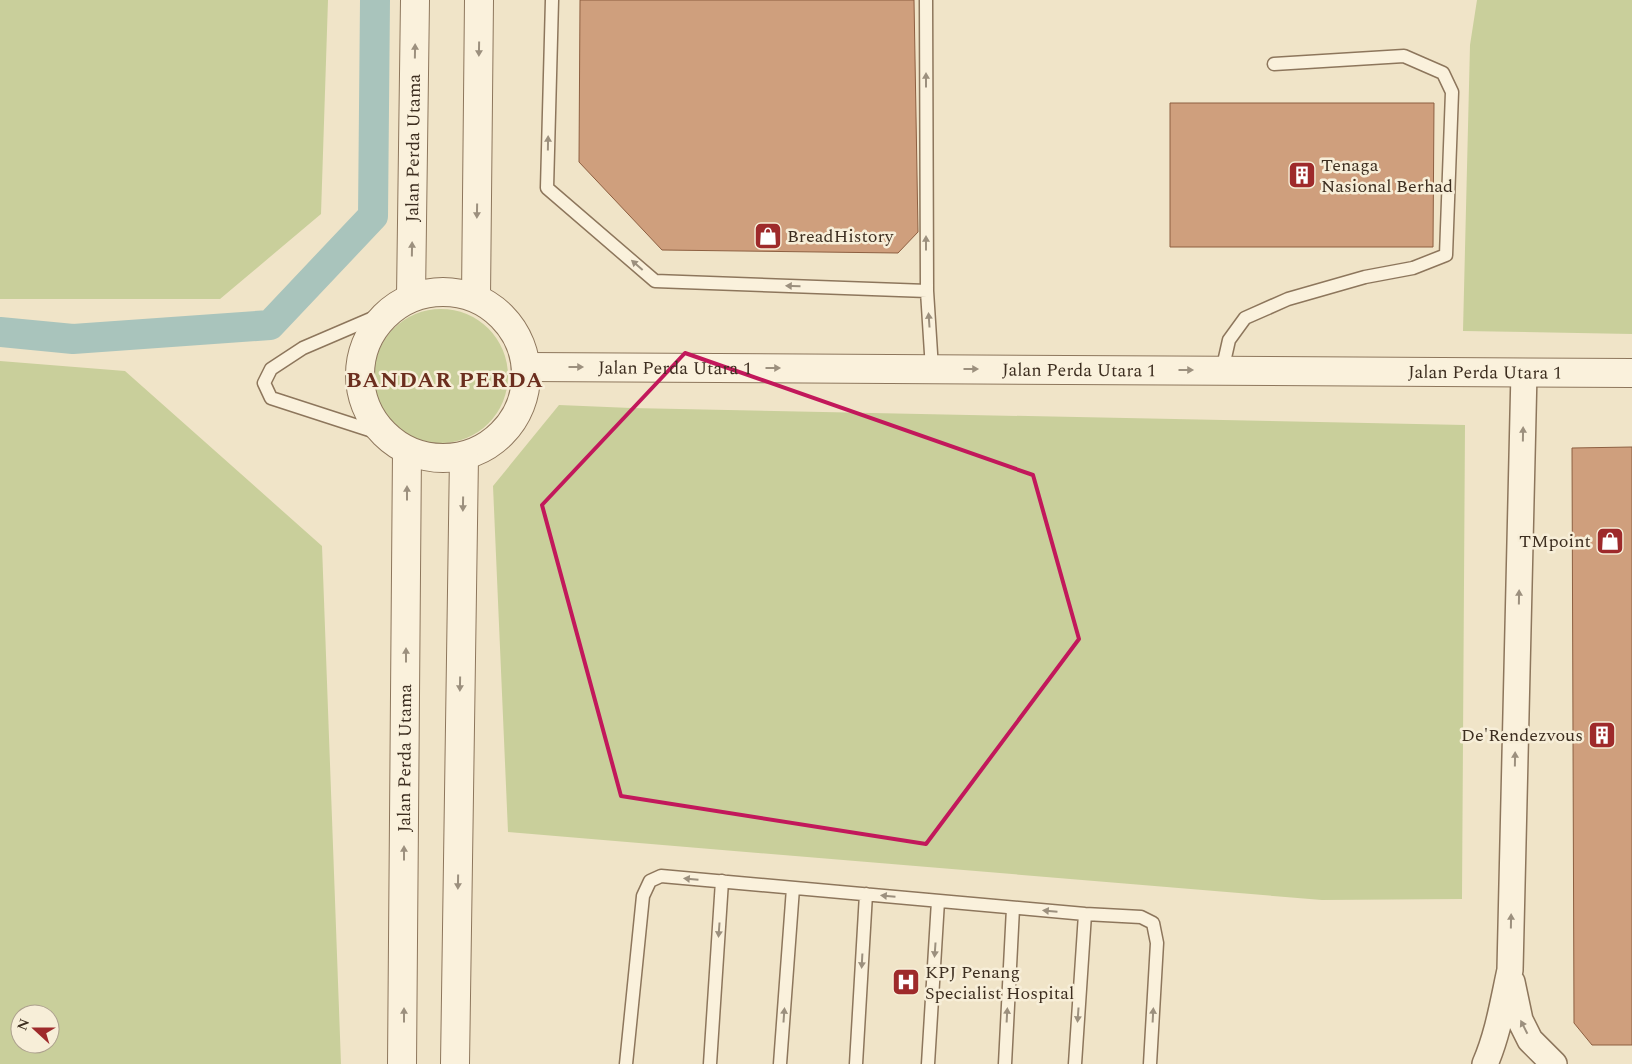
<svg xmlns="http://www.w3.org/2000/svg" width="1632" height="1064" font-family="Spectral,serif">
	<rect width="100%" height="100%" fill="#f0e4c8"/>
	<path fill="#c9cf9b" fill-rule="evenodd" d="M0 0H328L321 214 220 299H0Z
		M1477 0H1632V334L1463 331 1470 45Z
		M374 376a67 67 0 1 1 134 0a67 67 0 1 1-134 0Z
		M0 361 125 371 322 546 341 1064H0ZM20 1014H50V1044H20Z
		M559 405 631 408 1465 425 1462 899 1322 900 508 832 493 486Z"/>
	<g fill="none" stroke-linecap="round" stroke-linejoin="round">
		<path stroke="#a9c4bc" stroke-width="30" d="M0 332 73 339 270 325 373 216 375 0"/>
	</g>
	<path fill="#cf9f7d" stroke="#8d5f41" d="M580 0H914L918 232 898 253 662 250 579 162Z
		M1170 103H1434L1433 247H1170Z
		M1632 447V1045H1592L1574 1023 1572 448Z"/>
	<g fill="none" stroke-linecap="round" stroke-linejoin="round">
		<g stroke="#8d765c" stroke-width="15">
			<path id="service" d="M552 0 547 188 655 281 927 291 932 369
				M926 0 927 291
				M1222 371 1229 340 1245 318 1288 299 1365 277 1413 268 1446 255 1452 92 1443 73 1404 56 1274 64
				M385 435 271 398 264 383 271 369 303 348 387 312
				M626 1064 643 896 650 881 661 876 1085 914 1141 917 1153 923 1157 943 1150 1064
				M710 1064 722 881
				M780 1064 793 888
				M856 1064 866 894
				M928 1064 938 901
				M1005 1064 1013 908
				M1075 1064 1085 914"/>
		</g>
		<g stroke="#8d765c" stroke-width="28">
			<path id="minor" d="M1512 982 1520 1020 1530 1040 1554 1064
				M1485 1064C1498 1034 1503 1002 1510 970L1524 372"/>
		</g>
		<g stroke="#8d765c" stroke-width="30">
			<g id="tertiary">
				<circle cx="443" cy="375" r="83"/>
				<path id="s1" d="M411 297 415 0"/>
				<path d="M476 297 479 0"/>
				<path id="s2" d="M527 367 1632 373"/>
				<path id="s3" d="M402 1064 407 451"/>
				<path d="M455 1064 464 456"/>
			</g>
		</g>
		<use href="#service" stroke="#faf1dc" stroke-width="12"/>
		<use href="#minor" stroke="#faf1dc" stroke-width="25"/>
		<use href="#tertiary" stroke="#faf1dc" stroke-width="28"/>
	</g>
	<defs><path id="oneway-solid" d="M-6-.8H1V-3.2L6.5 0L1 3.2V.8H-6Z" transform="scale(1.25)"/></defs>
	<g fill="#9c907e">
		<use href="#oneway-solid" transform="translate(479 49) rotate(91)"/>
		<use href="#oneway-solid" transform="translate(415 51) rotate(-89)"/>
		<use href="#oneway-solid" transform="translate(926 80) rotate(-90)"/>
		<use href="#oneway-solid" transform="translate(548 143) rotate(-89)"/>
		<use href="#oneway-solid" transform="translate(477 211) rotate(91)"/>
		<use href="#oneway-solid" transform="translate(926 243) rotate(-90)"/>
		<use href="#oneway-solid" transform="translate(412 249) rotate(-89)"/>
		<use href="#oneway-solid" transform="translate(637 265) rotate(-139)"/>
		<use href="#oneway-solid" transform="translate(793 286) rotate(-178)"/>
		<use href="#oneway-solid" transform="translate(929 320) rotate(-94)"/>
		<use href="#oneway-solid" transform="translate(576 367)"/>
		<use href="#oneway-solid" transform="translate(773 368)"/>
		<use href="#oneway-solid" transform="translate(971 369)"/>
		<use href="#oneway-solid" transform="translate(1186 370)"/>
		<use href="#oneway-solid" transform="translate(1523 434) rotate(-89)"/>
		<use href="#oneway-solid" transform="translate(407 493) rotate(-90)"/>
		<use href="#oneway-solid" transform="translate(463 504) rotate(91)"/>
		<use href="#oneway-solid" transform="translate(1519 597) rotate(-89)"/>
		<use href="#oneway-solid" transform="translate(406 655) rotate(-90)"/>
		<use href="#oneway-solid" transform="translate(460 684) rotate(91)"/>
		<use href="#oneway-solid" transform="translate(1515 759) rotate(-89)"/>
		<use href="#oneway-solid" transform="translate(404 853) rotate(-90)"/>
		<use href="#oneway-solid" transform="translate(691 879) rotate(-175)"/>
		<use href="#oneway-solid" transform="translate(458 882) rotate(91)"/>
		<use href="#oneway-solid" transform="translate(888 896) rotate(-175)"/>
		<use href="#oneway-solid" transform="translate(1050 911) rotate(-175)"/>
		<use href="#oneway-solid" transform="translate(1511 921) rotate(-89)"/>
		<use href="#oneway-solid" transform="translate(719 930) rotate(94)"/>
		<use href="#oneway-solid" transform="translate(935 950) rotate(94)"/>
		<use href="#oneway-solid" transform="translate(862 961) rotate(93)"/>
		<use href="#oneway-solid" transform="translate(404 1015) rotate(-90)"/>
		<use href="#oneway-solid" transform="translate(784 1015) rotate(-86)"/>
		<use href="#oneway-solid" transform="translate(1007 1015) rotate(-87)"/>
		<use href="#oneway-solid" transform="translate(1078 1015) rotate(94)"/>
		<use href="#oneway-solid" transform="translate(1153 1015) rotate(-87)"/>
		<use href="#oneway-solid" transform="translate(1524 1027) rotate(-117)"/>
	</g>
	<path fill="none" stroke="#c2185b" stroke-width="4" stroke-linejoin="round" d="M685 353 1033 475 1079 639 926 844 621 796 542 505Z"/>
	<defs>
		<g id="building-square" transform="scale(1.4375)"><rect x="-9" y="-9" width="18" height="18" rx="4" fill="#9e2a2b" stroke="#f7eed8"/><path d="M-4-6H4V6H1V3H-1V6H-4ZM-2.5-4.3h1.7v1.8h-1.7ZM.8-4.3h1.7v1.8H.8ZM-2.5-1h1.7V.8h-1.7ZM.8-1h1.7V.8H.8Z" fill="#fff"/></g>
		<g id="shop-square" transform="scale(1.4375)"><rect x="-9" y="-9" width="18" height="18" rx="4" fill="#9e2a2b" stroke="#f7eed8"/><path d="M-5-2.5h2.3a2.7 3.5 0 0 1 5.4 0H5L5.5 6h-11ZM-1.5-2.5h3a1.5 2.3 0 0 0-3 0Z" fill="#fff"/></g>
		<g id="hospital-square" transform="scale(1.4375)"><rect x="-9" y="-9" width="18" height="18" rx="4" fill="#9e2a2b" stroke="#f7eed8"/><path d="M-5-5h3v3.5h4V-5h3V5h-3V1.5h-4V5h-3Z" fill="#fff"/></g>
	</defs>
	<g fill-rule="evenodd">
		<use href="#building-square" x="1302" y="175"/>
		<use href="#shop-square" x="768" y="236"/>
		<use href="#shop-square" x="1610" y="541"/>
		<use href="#building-square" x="1602" y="735"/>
		<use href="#hospital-square" x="906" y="982"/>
	</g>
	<g text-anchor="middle" stroke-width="5" stroke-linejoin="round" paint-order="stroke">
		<g font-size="18" fill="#3d2e20" stroke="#f7eed8">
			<text dy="6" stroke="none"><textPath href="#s1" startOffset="149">Jalan Perda Utama</textPath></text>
			<text dy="6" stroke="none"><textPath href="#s2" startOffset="148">Jalan Perda Utara 1</textPath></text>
			<text dy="6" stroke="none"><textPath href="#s2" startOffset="552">Jalan Perda Utara 1</textPath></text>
			<text dy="6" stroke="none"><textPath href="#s2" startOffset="958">Jalan Perda Utara 1</textPath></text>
			<text dy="6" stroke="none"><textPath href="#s3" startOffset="306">Jalan Perda Utama</textPath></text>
		</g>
		<g font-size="18" fill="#3d2e20" stroke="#f7eed8" text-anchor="start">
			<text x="1321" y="171">Tenaga<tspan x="1321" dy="21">Nasional Berhad</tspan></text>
			<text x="787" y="242">BreadHistory</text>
			<text x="1591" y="547" text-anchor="end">TMpoint</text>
			<text x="1583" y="741" text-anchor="end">De'Rendezvous</text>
			<text x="925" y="978">KPJ Penang<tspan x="925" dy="21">Specialist Hospital</tspan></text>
		</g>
		<g font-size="22" font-weight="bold" letter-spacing="1" fill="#6b2e1e" stroke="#f7eed8">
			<text x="445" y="387">BANDAR PERDA</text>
		</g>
	</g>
	<g transform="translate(35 1029) rotate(291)"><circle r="24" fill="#f7eed8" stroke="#ada18e"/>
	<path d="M0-4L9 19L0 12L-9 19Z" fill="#9e2a2b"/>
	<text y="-8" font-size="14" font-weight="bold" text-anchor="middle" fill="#3d2e20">N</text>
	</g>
</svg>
